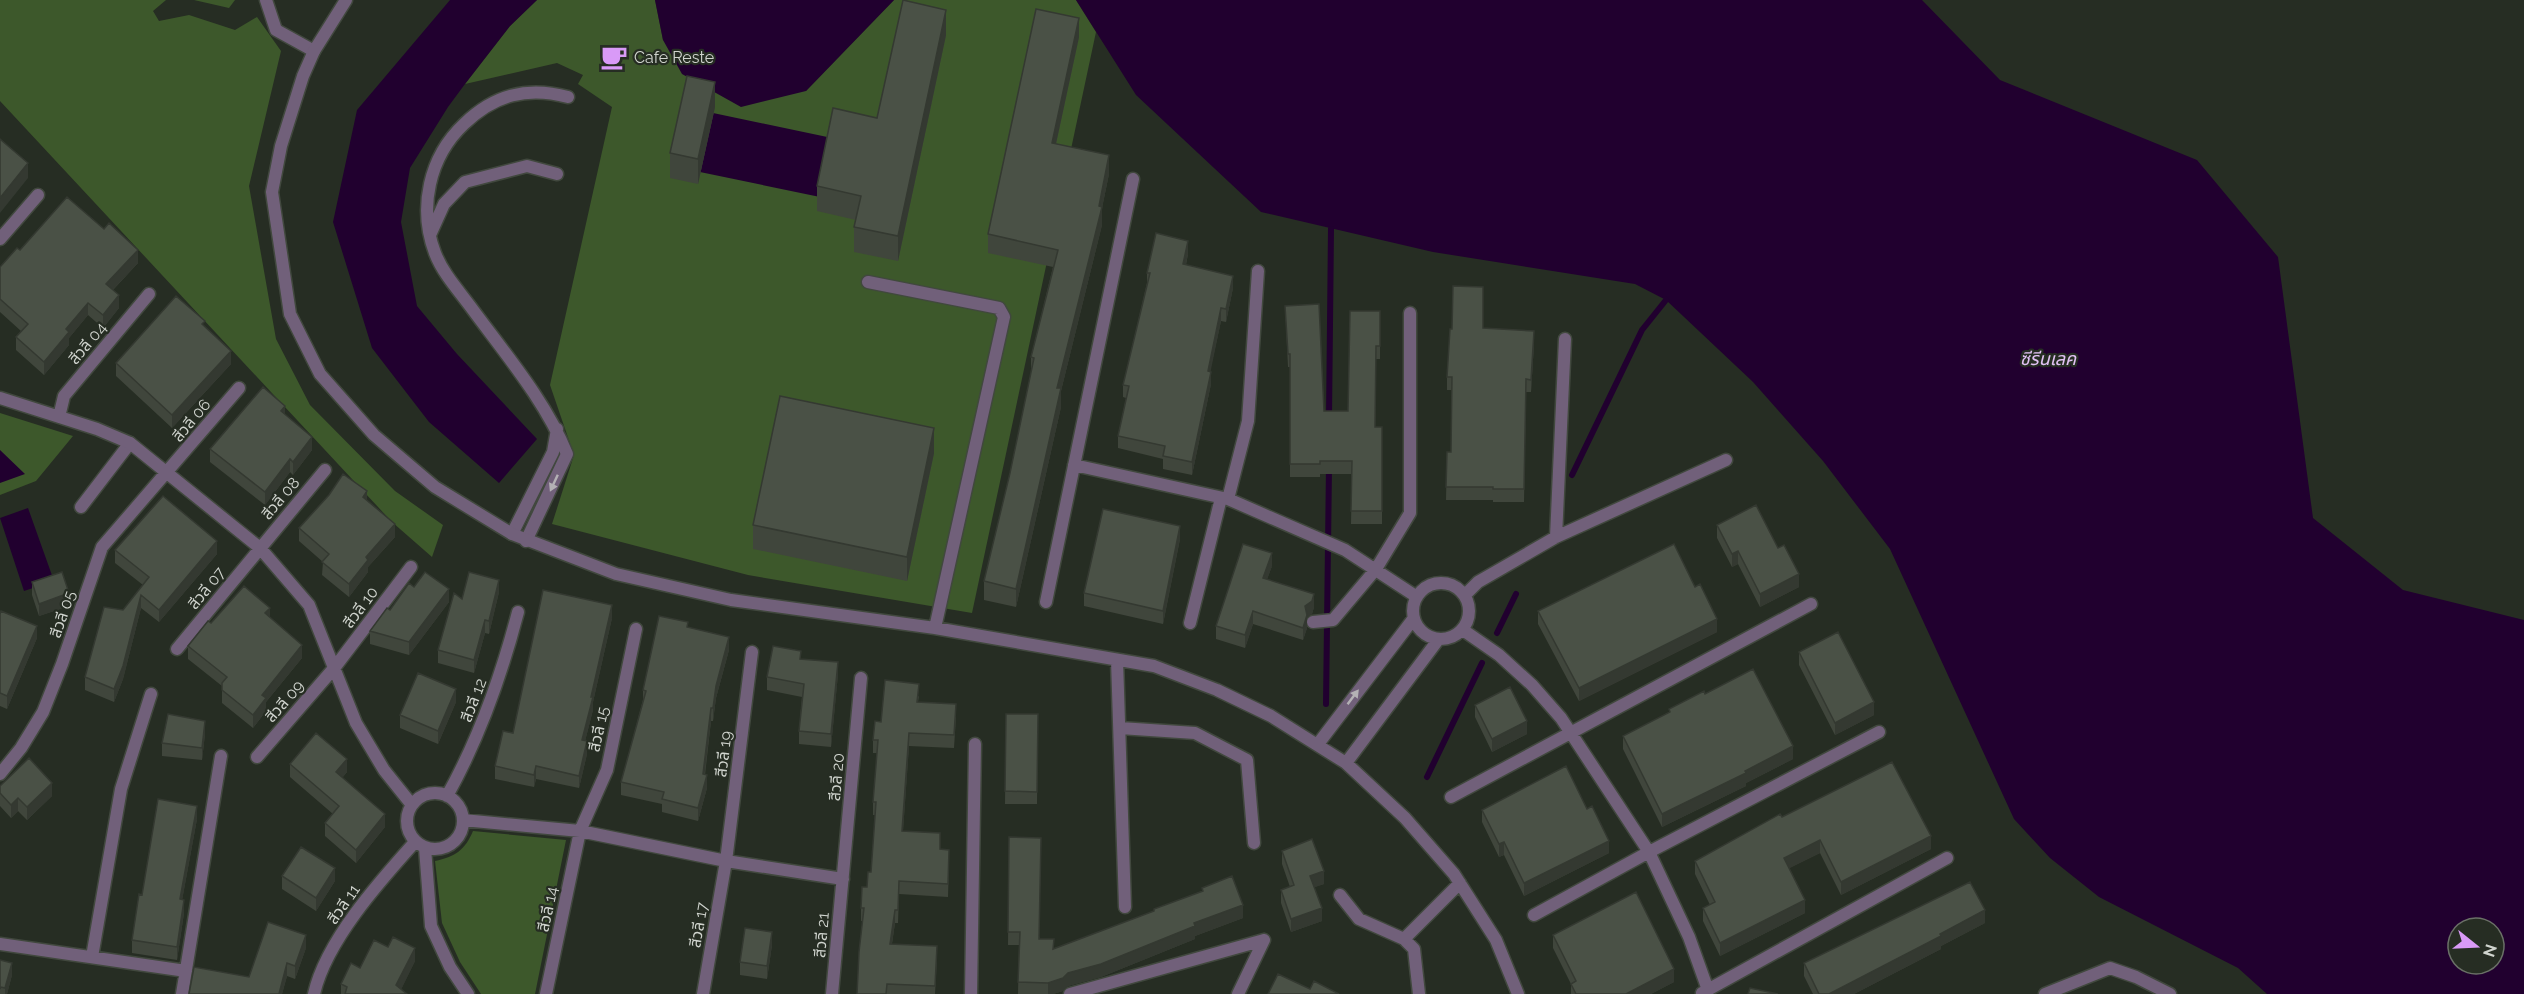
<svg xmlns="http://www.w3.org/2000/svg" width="2524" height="994" font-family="Raleway,'Noto Sans Thai',sans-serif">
	<rect width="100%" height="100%" fill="#262d23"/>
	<path fill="#3d582b" d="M0 0H166L153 11 159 21 189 15 235 30 257 17 281 51 249 186 276 339 310 405 395 491 443 525 432 557 392 522 0 101Z
		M194 0H235L229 8Z
		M537 0H655L663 40 806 91 894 0H1076L1096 32 972 613 748 575 552 524 574 455 550 385 612 107 578 84 583 75 557 63 465 84 510 26Z
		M0 413 73 436 36 481 0 495Z
		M473 831 566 840 535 994H481L460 962 442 923 435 861C455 857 465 850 473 831Z"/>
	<path fill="#21002f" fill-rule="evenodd" d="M450 0H537L510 26 465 84 448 107 410 168 401 222 417 306 457 354 537 439 499 483 429 422 372 348 333 222 357 110Z
		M655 0H894L806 91 741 107 682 74 663 40Z
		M1076 0H1922L2000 80 2197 160 2278 257 2313 518 2403 590 2524 620V994H2267L2238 968 2099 897 2050 858 2014 819 1890 549 1823 461 1753 382 1666 300 1635 284 1433 252 1261 212 1136 95ZM2458 928H2494V964H2458Z
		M713 113 832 138 820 197 700 172Z
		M0 450 25 474 0 483Z
		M28 508 54 581 24 591 0 518Z"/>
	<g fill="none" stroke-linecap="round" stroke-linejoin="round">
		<path stroke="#21002f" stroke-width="6" d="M1329 418 1331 229
			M1572 475 1642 330 1666 300
			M1497 633 1516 594
			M1326 704 1329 467
			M1427 777 1482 663"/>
		<g stroke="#41483e" stroke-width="15">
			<path id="lane" d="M266 0 276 30 314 51
				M430 235 444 204 465 182 527 166 557 174
				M81 507 130 443
				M512 534 553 452 557 429
				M526 541 567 454C546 402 507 356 473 310 460 292 443 274 435 253 418 208 429 157 464 124 494 95 527 86 568 97"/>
		</g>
		<g stroke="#41483e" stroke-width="15">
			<path id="street" d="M346 0 314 51 303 76 281 146 272 192 290 314 320 374 374 435 435 487 512 534 616 574 731 600 935 628 1154 666 1217 690 1271 716 1346 763 1405 818 1454 874 1496 940 1518 994
				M0 239 38 195
				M868 282 999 308 1004 317 935 628
				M0 398 97 429 130 443 260 548 309 605 356 723 384 770 412 805
				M59 417 64 396 149 294
				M1074 465 1228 499 1345 550 1417 597
				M1228 499 1248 421 1258 271
				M1556 537 1565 339
				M1413 611a28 28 0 1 1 56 0a28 28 0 1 1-56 0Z
				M1465 595 1478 582 1556 537 1726 460
				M1046 602 1133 179
				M1313 622 1333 620 1376 569 1410 513V313
				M1190 623 1221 498
				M1463 630 1499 655 1532 685 1561 718 1649 852 1689 937 1708 990 1707 994
				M177 649 325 470
				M1117 660 1125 907
				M1120 728 1195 733 1247 760 1254 843
				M1318 744 1414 618
				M257 757 335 667 411 567
				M1346 763 1438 640
				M0 774 21 748 43 712 62 664 102 547 239 388
				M407 821a28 28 0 1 1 56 0a28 28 0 1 1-56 0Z
				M447 796C480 737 501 677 518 612
				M1451 797 1811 604
				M463 820 580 831 726 861 843 879
				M425 848 431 926 450 967 468 994
				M1340 895 1359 919 1404 939 1414 949 1419 994
				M1534 915 1649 852 1879 732
				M1404 939 1460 883
				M0 944 186 971
				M92 957 121 789 151 694
				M1702 993 1947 858
				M182 994 221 756
				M314 994C326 941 379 882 415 842
				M546 994 580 831 607 770 636 629
				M703 994 726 861 752 652
				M832 994 861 678
				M971 994 975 744
				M1070 994 1264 940
				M1238 994 1264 940
				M2045 994 2110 968 2136 977 2170 994"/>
		</g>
		<use href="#lane" stroke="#71607a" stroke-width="12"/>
		<use href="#street" stroke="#71607a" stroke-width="12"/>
	</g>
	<path fill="#40463c" d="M946 35 898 261 854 252V227L856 220 817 211V186L877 118Z
		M1079 37 1056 144 1109 174 1102 208V225L1061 391V407L1016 607 984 600V581L1010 473 1031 374V357L1053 267 988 253V234Z
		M715 107 698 184 670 178V153Z
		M1188 254 1186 265 1233 288 1226 322 1221 321 1210 371 1211 384 1192 475 1163 469V459L1118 448V436L1126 398 1123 397V385L1147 283V273Z
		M138 263 113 290 119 308 103 328 88 315 69 338V345L44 375 16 350V337L21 331 0 312V267Z
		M1285 306 1324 411H1348L1380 311V359H1376L1375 427H1382V524H1351L1352 474H1320V477H1290V367H1288Z
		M1483 328 1534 344 1531 392H1526L1524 502H1493V500H1446L1447 452H1451L1452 390H1447V377Z
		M116 363 231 364 172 428 116 376Z
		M285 415 312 450 293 475 290 472 265 505 210 462V449Z
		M934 453 907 581 753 549V525Z
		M367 500 395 537 368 567V572L349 597 322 575 323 562 299 541V528Z
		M1717 525 1778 548 1799 587 1760 607 1738 564 1732 567 1717 538Z
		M1180 539 1163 624 1084 606V593Z
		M115 550 217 554 159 622 141 608 123 679 114 702 85 690V677L123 610 143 585 115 563Z
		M1272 566 1267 579 1314 607 1312 614 1307 618V628L1303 640 1253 624 1245 648 1216 639V626Z
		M32 582 69 606 39 616 32 595Z
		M414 587 449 602 409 655 370 644V631L390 610Z
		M1695 587 1717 632 1579 701 1538 624V611Z
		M499 592 489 634 485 633 474 673 438 663V650L462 599Z
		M0 614 37 638 7 709 0 706Z
		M270 617 302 658 266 702V711L253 728 222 703V686L188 659V646L211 623Z
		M612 618 593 702V710L585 741 587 754 579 788 536 779 534 787 495 779V766L513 733Z
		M688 627 729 650 716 698 713 721H711L705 775 707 788 698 821 662 812V804L621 795V782L643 700V690Z
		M1799 652 1874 715 1835 735 1799 665Z
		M801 659 838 674 831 747 799 744V731L802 697 767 690V677Z
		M1705 694 1793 759 1746 783V786L1662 827 1623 749V736L1669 713V709Z
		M919 696 918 702 956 717 954 748 909 746 903 831 940 849 949 863 948 897 899 894 898 923H895L892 944 937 958 935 994H857L863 921H861V908L871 872 875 815H873V802L877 753H873V740L881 722Z
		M456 702 438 744 400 728V715Z
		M1475 705 1527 734 1492 752 1475 717Z
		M1006 714H1038L1037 804H1005Z
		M205 734 202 760 162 756V743Z
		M290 764 347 772 342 778 385 827 356 863 325 836V823L333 814 290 777Z
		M0 786 52 796 27 820 18 811 11 818 0 806Z
		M1482 810 1609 853 1524 896 1504 855 1499 857 1482 822Z
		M1782 817 1931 849 1841 895 1820 853 1789 868 1805 913 1720 956 1703 921V908L1710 905 1695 874V861Z
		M197 819 182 900 184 913 177 960 132 953V940L142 895Z
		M1009 837 1040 939 1054 949 1154 912V909L1202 891V888L1243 918 1195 936V939L1101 977 1068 986 1063 991 1053 994H1018L1019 945H1008Z
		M1282 851 1324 884 1314 887 1322 921 1291 932 1281 903V890L1290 887 1282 864Z
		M282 876 335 881 316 911 282 889Z
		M1985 923 1941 946V949L1854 994H1813L1804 976V963Z
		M1553 935 1674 982 1651 994H1571V984L1553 948Z
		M772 945 767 979 740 975V962Z
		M306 948 295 979 287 976 282 994H189L249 977Z
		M0 960 12 975 7 994H0Z
		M415 961 401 989 407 994H341V984Z"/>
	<path fill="#343931" d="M946 10V35L898 261V236Z
		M1079 18V37L1052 162V143Z
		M715 82V107L698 184V159Z
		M1109 155V174L1102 208V225L1061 391V407L1016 607V589L1057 388Z
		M28 163V178L0 213V198Z
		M1188 241V254L1183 277V264Z
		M138 250V263L106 297V284Z
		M1233 276V288L1226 322V309Z
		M119 295V308L103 328V315Z
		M88 303V315L69 338V345L44 375V362L66 329Z
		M1221 308V321L1208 384V371Z
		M1534 331V344L1531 392V380Z
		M231 351V364L172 428V415Z
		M1211 372V384L1192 475V462Z
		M285 406V418L281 411Z
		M934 428V453L907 581V557Z
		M312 437V450L293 475V462Z
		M290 459V472L265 505V492Z
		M367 491V504L363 497Z
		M395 524V537L368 567V572L349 597V584L366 557Z
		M1180 526V539L1163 624V611Z
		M217 541V554L159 622V610Z
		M1738 551V564L1732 567V554Z
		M1272 553V566L1263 591V578Z
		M1799 574V587L1760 607V594Z
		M499 580V592L489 634V621Z
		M449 589V602L409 655V642Z
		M69 593V606L39 616V604Z
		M1314 594V607L1312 614 1307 618V628L1303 640V628L1305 606Z
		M141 595V608L123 679 114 702V689Z
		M612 605V618L593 702V710L582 753V740L591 697Z
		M270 608V621L265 613Z
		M1253 611V624L1245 648V635Z
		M1717 619V632L1579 701V688Z
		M485 620V633L474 673V660Z
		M37 626V638L7 709V696Z
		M729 637V650L716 698 713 721V708L716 686Z
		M302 645V658L266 702V711L253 728V715L262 695Z
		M838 662V674L831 747V734Z
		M456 689V702L438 744V731Z
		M1874 702V715L1835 735V723Z
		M711 708V721L703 787V774Z
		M205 721V734L202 760V748Z
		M1527 721V734L1492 752V739Z
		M909 733V746L902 844V831Z
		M587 741V754L579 788V776Z
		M1793 746V759L1746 783V786L1662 827V814Z
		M347 759V772L336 785V772Z
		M536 766V779L534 787V775Z
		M707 775V788L698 821V808Z
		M52 783V796L27 820V807Z
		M18 798V811L11 818V805Z
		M197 806V819L180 912V899Z
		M385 814V827L356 863V850Z
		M1931 836V849L1841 895V882Z
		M1820 840V853L1784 871V858Z
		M1609 841V853L1524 896V883Z
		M1504 842V855L1499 857V844Z
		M335 868V881L316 911V898Z
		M1324 871V884L1310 889V876Z
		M184 900V913L177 960V947Z
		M1805 900V913L1720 956V943Z
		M1243 905V918L1195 936V939L1101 977 1068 986 1063 991 1053 994H1048V983L1068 973 1194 923Z
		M1322 908V921L1291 932V919Z
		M895 910V923L890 956V944Z
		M1985 910V923L1941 946V949L1854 994H1829L1940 934Z
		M772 932V945L767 979V966Z
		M306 935V948L295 979V966Z
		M415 948V961L399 994 396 985Z
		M12 963V975L7 994H5V988Z
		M287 963V976L282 994H279Z
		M1674 969V982L1651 994H1626Z"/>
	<path fill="#4a5146" stroke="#343931" stroke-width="1.5" d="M903 0 946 10 898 236 854 227 861 196 817 186 833 108 877 118Z
		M1036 9 1079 18 1052 143 1109 155 1099 206 1102 207 1057 388H1061L1016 589 984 581 1010 473 1034 358 1031 357 1058 250 988 234Z
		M687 76 715 82 698 159 670 153Z
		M0 139 28 163 0 198Z
		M67 197 104 229 109 223 138 250 106 284 119 295 103 315 88 303 66 329 69 332 44 362 16 337 28 324 0 299V267L17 248 20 250Z
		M1156 233 1188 241 1183 264 1233 276 1226 309 1221 308 1208 371 1211 372 1192 462 1163 456 1165 446 1118 436 1129 386 1123 385 1150 273H1147Z
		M1453 286 1483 287V328L1534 331 1531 380 1526 379 1524 489H1493V487H1446L1447 452H1451L1452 377H1447L1450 329H1452Z
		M176 296 205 321 202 324 231 351 172 415 116 363Z
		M1319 304 1324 411H1348L1350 311H1380V346H1376L1375 427H1382V511H1351L1352 461H1320V464H1290V354H1288L1285 306Z
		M263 387 285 406 281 411 312 437 293 462 290 459 265 492 210 449Z
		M780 396 934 428 907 557 753 525Z
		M343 474 367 491 363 497 395 524 366 557 368 560 349 584 322 562 329 554 299 528 329 495Z
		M163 496 217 541 159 610 141 595 123 666 114 689 85 677 104 607 123 610 149 577 115 550Z
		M1756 505 1778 548 1784 545 1799 574 1760 594 1738 551 1732 554 1717 525Z
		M1103 509 1180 526 1163 611 1084 593Z
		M1243 544 1272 553 1263 578 1314 594 1312 601 1305 606 1307 615 1303 628 1253 611 1245 635 1216 626Z
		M1674 544 1695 587 1700 584 1717 619 1579 688 1538 611Z
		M62 572 69 593 39 604 32 582Z
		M425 572 449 589 409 642 370 631 387 608 390 610 409 583 414 587Z
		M469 572 499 580 489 621 485 620 474 660 438 650 454 593 462 599Z
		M244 586 270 608 265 613 302 645 262 695 266 698 253 715 222 690V683L227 677 188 646 208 621 211 623Z
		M543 590 612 605 591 697H593L582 740 587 741 579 776 536 766 534 775 495 766 503 731 513 733Z
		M1 611 37 626 7 696 0 693V614Z
		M659 616 688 622 687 627 729 637 716 686 713 708H711L703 774 707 775 698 808 662 799 664 792 621 782 646 691 643 690Z
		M1838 632 1874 702 1835 723 1799 652Z
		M773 646 801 651 800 659 838 662 831 734 799 731 804 684 767 677Z
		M1753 669 1793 746 1745 771 1746 773 1662 814 1623 736 1670 712 1669 709 1704 691 1705 694Z
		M418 673 456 689 438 731 400 715Z
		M885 680 919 684 917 702 956 704 954 735 909 733 902 831 940 833V849L949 850 948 884 899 881 898 910H895L890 944 937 946 935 986 887 984 886 994H857L859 952 864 908H861L862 887H867L868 872H871L876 802H873L878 740H873L875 721 881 722Z
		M1510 687 1527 721 1492 739 1475 705Z
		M168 714 205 721 202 748 162 743Z
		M1006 714H1038L1037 792 1005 791Z
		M316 733 347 759 336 772 385 814 356 850 325 823 339 806 290 764Z
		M29 758 52 783 27 807 18 798 11 805 0 793V786Z
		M1892 762 1931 836 1841 882 1820 840 1784 858 1805 900 1720 943 1703 908 1715 902 1695 861 1780 814 1782 817Z
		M1566 766 1587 809 1592 806 1609 841 1524 883 1504 842 1499 844 1482 810Z
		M158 799 197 806 180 899 184 900 177 947 132 940 139 894 142 895Z
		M1009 837 1041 838 1039 939H1054L1053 949 1154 911V909L1203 891 1202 888 1232 876 1243 905 1194 923 1195 926 1101 964 1068 973 1063 978 1048 983 1018 982 1020 932H1008Z
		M1312 839 1324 871 1310 876 1322 908 1291 919 1281 890 1294 885 1282 851Z
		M301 847 335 868 316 898 282 876Z
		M1970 882 1985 910 1940 934 1941 936 1829 994H1819L1804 963Z
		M1636 892 1674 969 1626 994H1576L1571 984 1576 981 1553 935Z
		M268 922 306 935 295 966 287 963 279 994H189L194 967 249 977Z
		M745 928 772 932 767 966 740 962Z
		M393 937 415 948 396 985 407 994H345L347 987 341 984 351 963 360 968 374 940 388 947Z
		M0 960 12 963 5 988 1 987 0 989Z
		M1278 974 1310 989 1314 981 1339 994H1268Z
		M1750 988 1778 994H1748Z"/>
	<defs><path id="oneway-solid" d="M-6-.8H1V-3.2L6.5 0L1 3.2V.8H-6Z" transform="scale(1.5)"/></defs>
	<g fill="#b4b1b5">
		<use href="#oneway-solid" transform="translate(554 483) rotate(115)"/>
		<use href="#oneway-solid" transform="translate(1353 697) rotate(-53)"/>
	</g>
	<defs>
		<g id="cafe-bare" transform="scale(2.07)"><path d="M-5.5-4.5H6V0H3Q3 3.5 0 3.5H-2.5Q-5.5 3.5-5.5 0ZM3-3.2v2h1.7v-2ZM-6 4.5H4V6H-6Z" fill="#d99af7" stroke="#262d23" stroke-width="2.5" paint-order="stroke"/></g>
	</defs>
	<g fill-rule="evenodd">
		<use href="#cafe-bare" x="614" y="57"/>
	</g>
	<g text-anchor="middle" stroke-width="4.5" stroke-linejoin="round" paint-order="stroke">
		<g font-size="16" fill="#d0d4ce" stroke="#262d23" text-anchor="start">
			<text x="634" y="63">Cafe Reste</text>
		</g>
		<g font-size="16" fill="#d0d4ce" stroke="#262d23">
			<text transform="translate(87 343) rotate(-50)" y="6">สีวลี 04</text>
			<text transform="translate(191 420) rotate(-50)" y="6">สีวลี 06</text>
			<text transform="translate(280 498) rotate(-50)" y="6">สีวลี 08</text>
			<text transform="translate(206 588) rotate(-51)" y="6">สีวลี 07</text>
			<text transform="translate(360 607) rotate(-53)" y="6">สีวลี 10</text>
			<text transform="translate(62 614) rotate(-71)" y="6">สีวลี 05</text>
			<text transform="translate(473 700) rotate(-69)" y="6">สีวลี 12</text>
			<text transform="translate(284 701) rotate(-49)" y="6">สีวลี 09</text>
			<text transform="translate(598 729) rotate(-78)" y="6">สีวลี 15</text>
			<text transform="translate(723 754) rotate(-83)" y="6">สีวลี 19</text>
			<text transform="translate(836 777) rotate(-85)" y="6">สีวลี 20</text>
			<text transform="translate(343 904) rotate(-55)" y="6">สีวลี 11</text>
			<text transform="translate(547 909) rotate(-78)" y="6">สีวลี 14</text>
			<text transform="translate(698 925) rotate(-80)" y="6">สีวลี 17</text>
			<text transform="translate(821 935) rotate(-85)" y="6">สีวลี 21</text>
		</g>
		<g font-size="18" font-style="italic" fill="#e2c1f4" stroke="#262d23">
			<text x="2048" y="365">ซีรีนเลค</text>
		</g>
	</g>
	<g transform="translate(2476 946) rotate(108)"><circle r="28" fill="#262d23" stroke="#6a7067" stroke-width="1.5"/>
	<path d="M0-4.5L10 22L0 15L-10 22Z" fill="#d99af7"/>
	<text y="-9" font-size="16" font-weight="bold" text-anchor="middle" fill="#d0d4ce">N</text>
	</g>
</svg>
